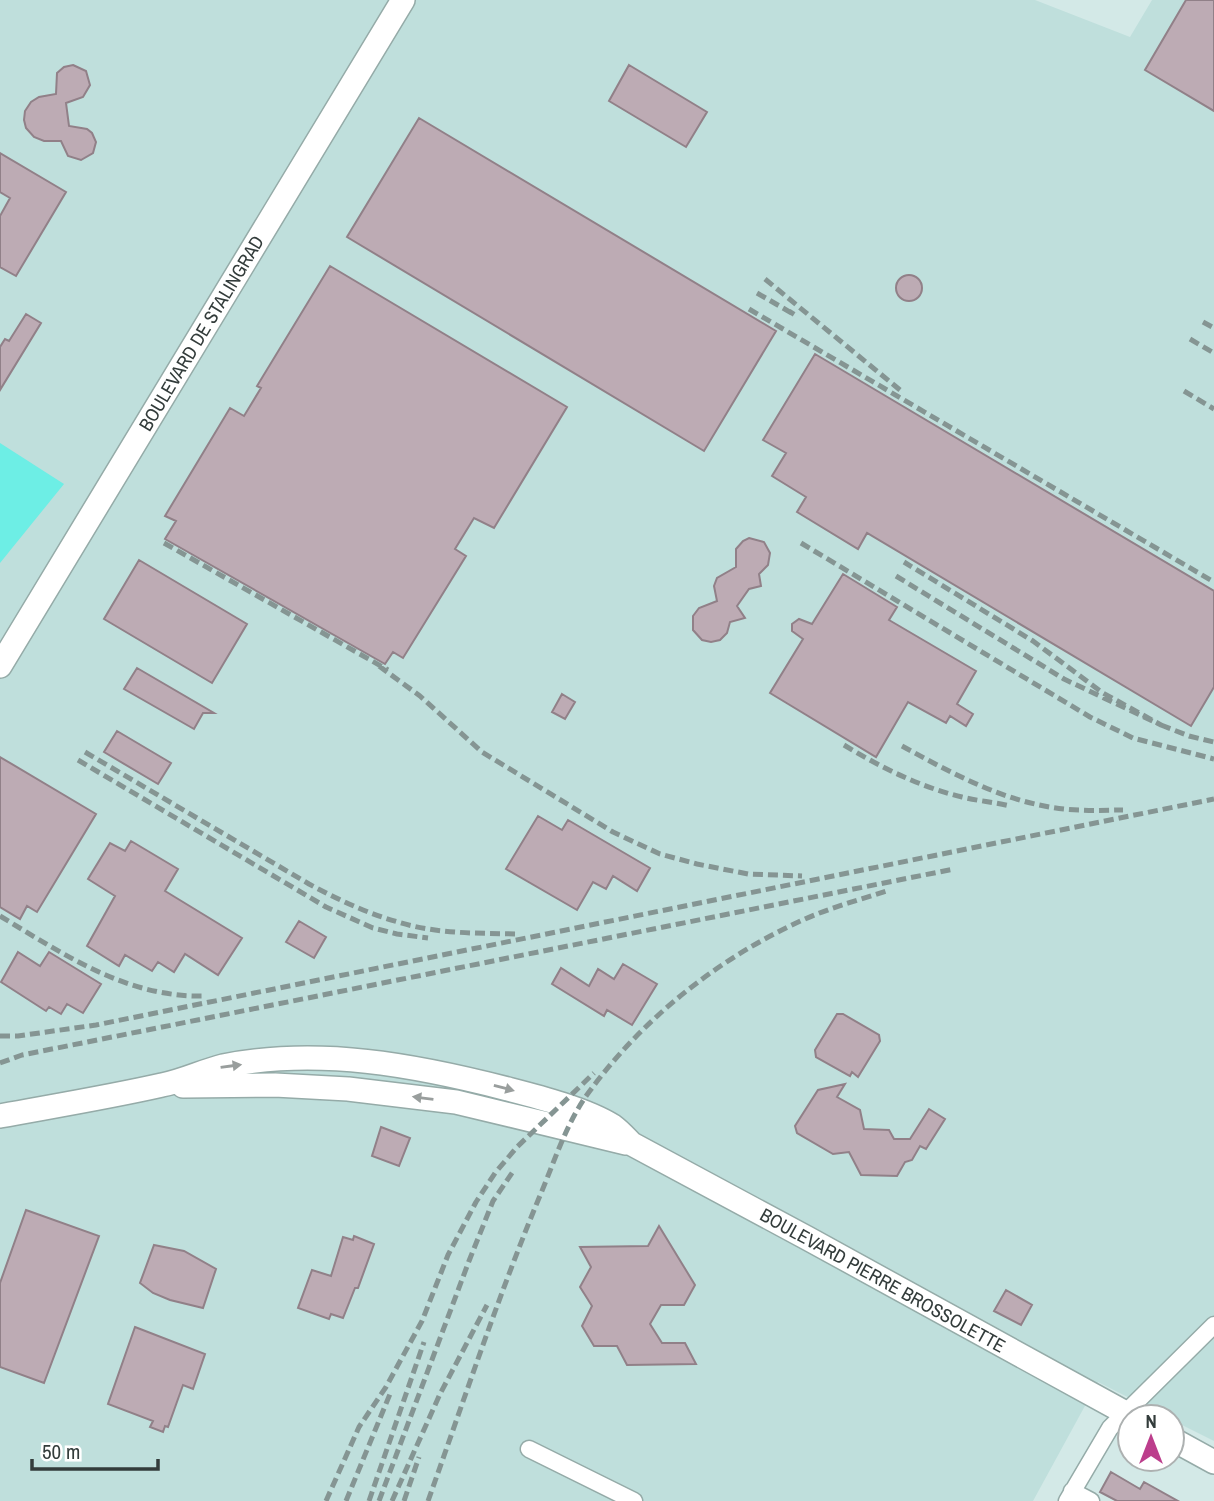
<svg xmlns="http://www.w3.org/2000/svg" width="1214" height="1501" font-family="'Archivo Narrow',sans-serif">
	<rect width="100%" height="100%" fill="#d3e9e7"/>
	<path fill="#bfdfdc" d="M0 0H1035L1130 37 1152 0H1214V1441L1172 1420V1417H1167L1098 1382 1033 1501H0Z"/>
	<path fill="#6deee5" d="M0 443 64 484 0 563Z"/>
	<path fill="#bdabb4" stroke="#918088" stroke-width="2" d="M1186 0H1214V111L1145 70Z
		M73 65 86 71 90 85 83 97 66 103 69 126 87 129 92 133 96 142 93 153 81 160 68 156 61 141H44L34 137 26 128 24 120 25 111 31 102 39 97 56 94 57 73 64 67Z
		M629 65 707 112 686 147 609 101Z
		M419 118 776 331 704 451 347 237Z
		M0 153 66 192 16 276 0 267V216L10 198 0 192Z
		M330 266 567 407 494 528 474 518 455 549 466 556 403 658 393 652 385 664 165 539 176 521 165 516 230 408 244 416 261 388 257 386Z
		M896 288a13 13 0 1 1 26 0a13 13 0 1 1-26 0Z
		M26 314 41 323 0 390V347L5 339 9 341Z
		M815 354 1214 591V687L1191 726 867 533 858 549 797 512 806 497 772 476 786 453 763 440Z
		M749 538 764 542 770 553 768 565 759 574 761 586 749 589 737 606 745 618 730 622 727 633 720 640 711 642 702 640 693 630V616L699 608 717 601 714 586 717 578 736 567V549L743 541Z
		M139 560 247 624 212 683 104 619Z
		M843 574 897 607 889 620 976 671 957 704 973 714 966 726 950 716 946 723 908 702 876 757 770 693 803 639 792 631V624L799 619 812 624Z
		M137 668 214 713H203L194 729 124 689Z
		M562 694 575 702 565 719 552 712Z
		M117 731 171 763 158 784 104 752Z
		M0 757 96 814 37 912 27 906 20 919 0 907Z
		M538 816 562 830 568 820 650 868 637 891 613 876 606 889 593 882 577 910 506 869Z
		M131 841 178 869 165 891 242 938 218 975 185 954 174 972 158 962 152 971 125 955 119 966 87 946 115 896 88 879 110 843 125 851Z
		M299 921 326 937 314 958 286 942Z
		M18 952 40 966 49 952 101 984 83 1013 67 1004 61 1014 49 1007 46 1011 1 982Z
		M623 964 657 984 632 1025 607 1010 604 1016 552 984 561 968 589 986 598 969 614 979Z
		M837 1014H843L879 1035 880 1041 858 1077 852 1072 850 1076 816 1057 815 1050Z
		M845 1084 837 1097 860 1110 864 1129 889 1130 894 1139H910L929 1109 945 1119 926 1149 920 1146 912 1160 905 1162 897 1176 861 1175 849 1152 833 1154 797 1133 795 1126 818 1090Z
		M381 1127 410 1138 399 1166 372 1156Z
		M26 1210 99 1236 44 1383 0 1367V1283Z
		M659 1226 695 1285 684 1305H661L650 1324 662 1343H685L696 1364 627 1365 617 1346H594L582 1326 592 1306 580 1287 591 1267 580 1247 648 1246Z
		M354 1236 374 1244 358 1288H355L343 1318 331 1314 329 1319 298 1308 312 1270 331 1276 343 1237 353 1240Z
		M154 1245 184 1251 216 1269 203 1308 170 1300 153 1293 140 1283Z
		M1006 1290 1032 1305 1021 1325 994 1311Z
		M135 1327 205 1354 193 1389 183 1385 168 1427 165 1426 163 1432 150 1427 153 1421 108 1404Z
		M1111 1472 1140 1489 1144 1482 1178 1501H1117L1100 1492Z"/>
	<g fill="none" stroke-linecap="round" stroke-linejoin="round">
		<g stroke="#95aba8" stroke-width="19">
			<path id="minor" d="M529 1449 634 1501
				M1072 1491 1091 1501
				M1067 1501 1110 1428 1214 1325"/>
		</g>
		<g stroke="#95aba8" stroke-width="26">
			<path id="secondary" d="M0 666 403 0
				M183 1086 275 1085 348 1089 456 1102 626 1143
				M0 1116C54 1106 109 1097 162 1085 183 1081 203 1071 223 1066 319 1047 415 1065 508 1089 539 1097 586 1109 613 1126 620 1131 626 1138 632 1144L807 1238 1133 1417
				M1172 1439 1214 1462"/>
		</g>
		<use href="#minor" stroke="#fff" stroke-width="16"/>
		<use href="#secondary" stroke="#fff" stroke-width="23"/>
		<path stroke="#859593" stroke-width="5" stroke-dasharray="10 5" stroke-linecap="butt" d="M765 279 900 390
			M757 293 795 315 789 311
			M749 309 1214 582
			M1203 322 1214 328
			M1190 339 1214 353
			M1184 391 1214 409
			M164 543 388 670
			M801 543 1090 717 1133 738 1214 759
			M896 576 1064 679 1161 725 1103 693 1033 641 904 562
			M379 666 420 696 482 752 613 832 660 854 697 864 748 874 802 876
			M1161 725 1189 736 1214 742
			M844 745C880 767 920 787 962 797 978 801 994 802 1010 806
			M902 746C957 776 1015 808 1079 810 1094 811 1109 810 1123 810
			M85 752 309 884C337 899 366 913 398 922 436 934 476 933 516 934
			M78 760 326 907 373 928 397 934 428 938
			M0 916C65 955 127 998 205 996
			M0 1036H18L96 1025 1214 799
			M0 1063 22 1055 954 869
			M326 1501 359 1427 386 1387 422 1321 448 1255 476 1202 495 1173 517 1147 594 1073
			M346 1501 390 1394
			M369 1501 424 1342
			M379 1501 469 1261 493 1201 514 1170
			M392 1501 440 1394 487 1305
			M404 1501 419 1457
			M428 1501C464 1400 498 1297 539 1198 554 1163 566 1123 589 1092 644 1017 720 957 805 919 832 907 862 899 890 890"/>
	</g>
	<defs><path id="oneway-solid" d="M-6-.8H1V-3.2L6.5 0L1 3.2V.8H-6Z" transform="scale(1.75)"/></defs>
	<g fill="#999e9d">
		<use href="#oneway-solid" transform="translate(231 1066) rotate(-8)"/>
		<use href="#oneway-solid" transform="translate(504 1088) rotate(15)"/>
		<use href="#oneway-solid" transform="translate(423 1098) rotate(-173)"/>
	</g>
	<g text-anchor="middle" stroke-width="5" stroke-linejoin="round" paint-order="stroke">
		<g font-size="19" fill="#333c3b" stroke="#fff">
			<text transform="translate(201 333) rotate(-59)" y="7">BOULEVARD DE STALINGRAD</text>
			<text transform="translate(883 1280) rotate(29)" y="7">BOULEVARD PIERRE BROSSOLETTE</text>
		</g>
	</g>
	<g transform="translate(1151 1438)"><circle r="33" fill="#ffffff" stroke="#adb1b1" stroke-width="2"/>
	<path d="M0-5L12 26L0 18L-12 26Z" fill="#bc3e8c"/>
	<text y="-10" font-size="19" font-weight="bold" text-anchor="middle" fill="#333c3b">N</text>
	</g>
	<path d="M32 1459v10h126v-10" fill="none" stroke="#333c3b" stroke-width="3.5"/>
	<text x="42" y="1459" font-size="21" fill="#333c3b" stroke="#ffffff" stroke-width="5" paint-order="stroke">50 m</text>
</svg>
